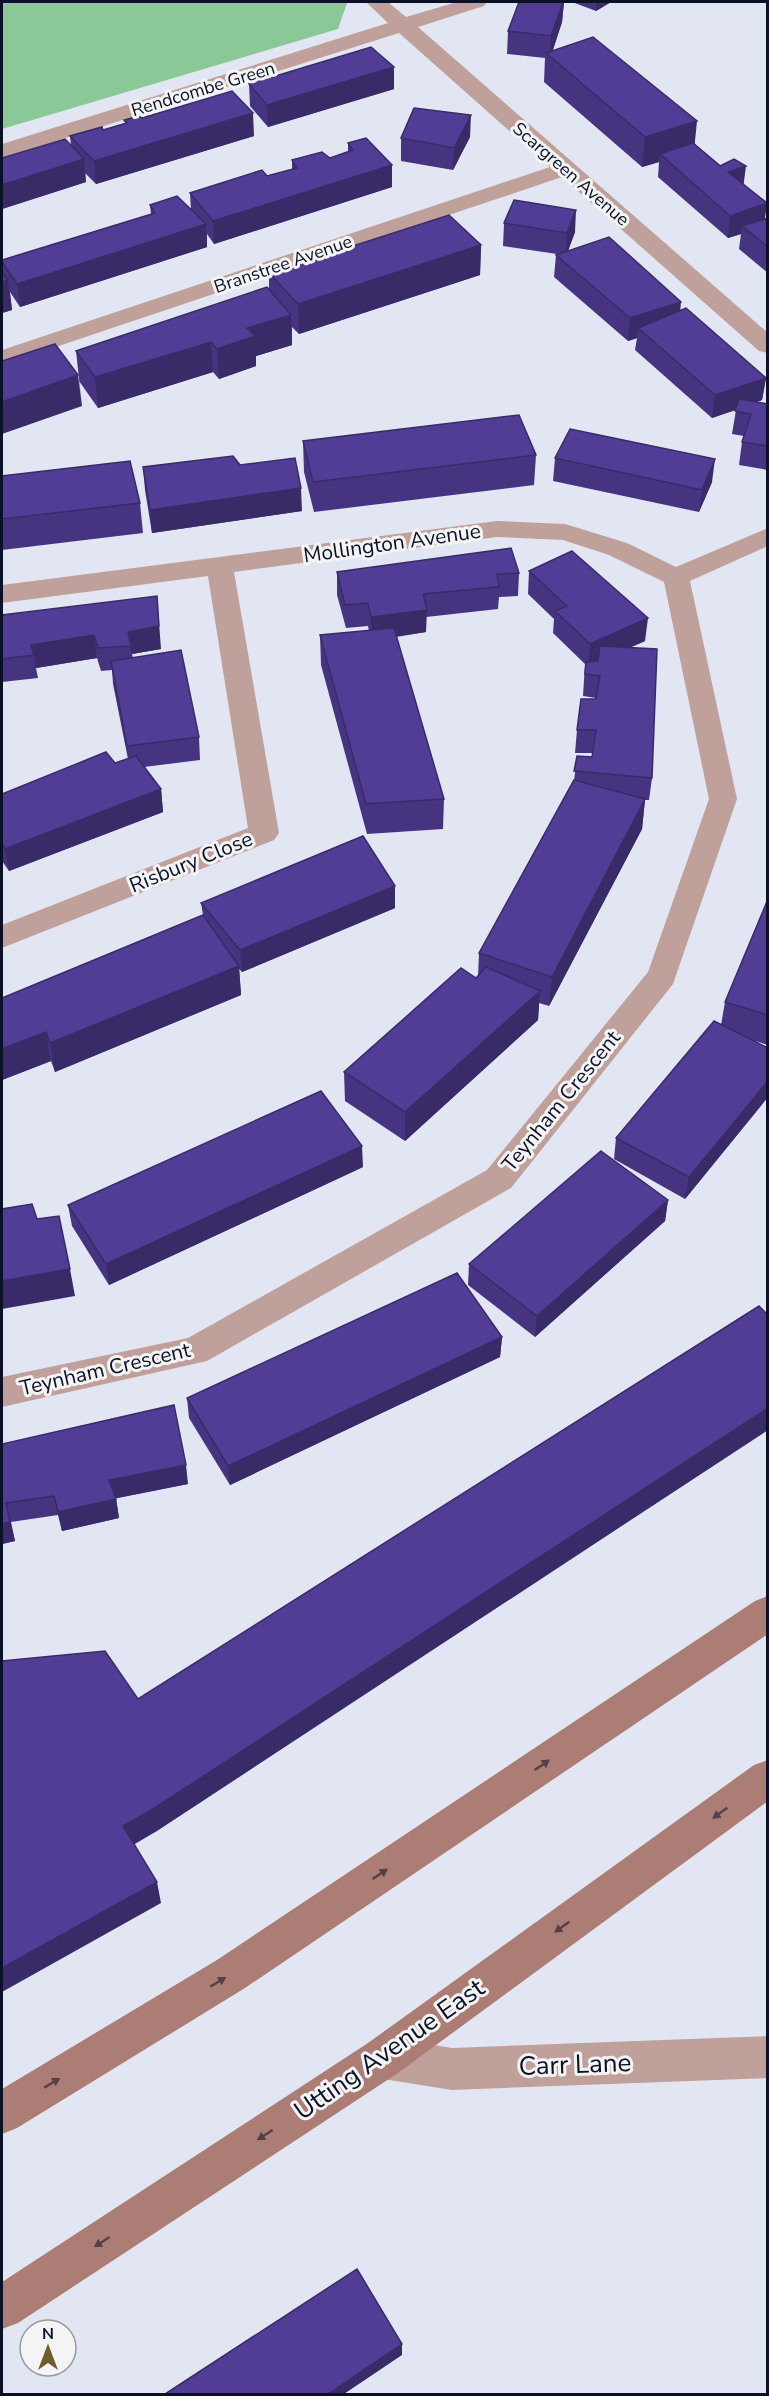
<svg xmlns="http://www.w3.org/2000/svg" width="769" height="2396" font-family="'Nunito Sans',sans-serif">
	<rect width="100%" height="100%" fill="#e2e6f3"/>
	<path fill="#8bc897" d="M2 2H345L347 3 338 29 2 129Z"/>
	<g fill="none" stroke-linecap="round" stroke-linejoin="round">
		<path fill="#c0a09a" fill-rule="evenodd" d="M366 2H388L406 17 457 2H487L484 6 418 27 768 333V353L759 351 562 177 2 365V350L550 167 399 33 2 158V144L388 23Z
			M497 521 565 524 627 543 676 567 768 528V546L690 581 737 799 673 984 511 1188 207 1361 2 1407V1377L188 1338 487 1170 648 972 709 799 664 582 609 555 563 540 497 537 234 572 279 833 274 840 2 948V925L248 828 208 576 2 603V585Z
			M768 2036V2078L452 2090 383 2079 368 2073 362 2058 368 2043 383 2037 452 2048Z"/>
		<path fill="#ab7d75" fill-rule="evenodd" d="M768 1596V1634L245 1988 17 2128 2 2134V2089L217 1960 755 1601Z
			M768 1760V1801L398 2073 18 2323 2 2329V2282L368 2043 754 1765Z"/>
	</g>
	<path fill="#463480" d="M564 2 562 22 553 50 695 144 744 185 765 219 768 218V273L739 249 741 234 728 238 658 177 659 162 642 167 544 82 545 58 507 54 508 31Z
		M572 2H611L596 11Z
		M394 67V89L268 127 250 106 249 84Z
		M142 118 254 136 96 184 85 173 86 182 2 209V158L71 146 70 136 103 130 125 123 124 120Z
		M470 137 453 170 401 161V138Z
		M348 143 392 165V187L214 244 207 234V247L20 307 10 292 12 310 2 313V260L151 214 150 205 191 210 190 193 267 176 292 169V160L330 158 348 152Z
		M504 223 575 232 568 251 680 310 766 378 762 400 757 402 768 404V470L739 465 742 442 744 436 732 434 736 410 712 418 635 350 637 338 628 341 554 277 556 255 557 254 503 246Z
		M481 245 480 275 299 334 292 327V345L256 356V366L219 379 213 372 98 408 79 381 82 406 76 351 269 290V273Z
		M303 441 536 455 534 485 314 512 304 472Z
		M555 458 712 482 699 512 553 481Z
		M240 465 302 511 152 533 145 490 143 467Z
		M2 476 140 503 143 533 2 550Z
		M529 571 645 641 631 647 652 778 649 800H645L642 829 549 1006 539 1003 538 1020 405 1141 345 1101 344 1072 478 976 479 953 574 781 577 756 592 757 593 753H575L577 730 596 698 583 696 585 664 553 633 554 619 528 594Z
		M337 572 519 573 518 596 499 597 498 609 426 617V632L396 637 444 799 443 829 367 834 321 665 320 635 369 631 368 626 346 628 337 595Z
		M2 615 161 649 132 654 133 658 199 737 200 760 144 767 161 789 163 812 9 871 2 861V794L115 763 128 759 113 684 112 670 101 671 97 658 36 668 38 678 2 682Z
		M395 886V908L242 972 239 969 241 995 55 1072 51 1061 2 1080V998L203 915 201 903Z
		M768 899V1045L752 1040 768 1048V1097L685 1199 614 1159 616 1138 721 1025 725 1002Z
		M363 1167 109 1285 72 1226 68 1205Z
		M668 1200 665 1221 535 1337 468 1285 469 1264Z
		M502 1337 500 1357 230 1485 189 1418 187 1398Z
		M2 1444 188 1484 116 1498 119 1518 62 1531 58 1515 11 1522 15 1541 2 1544Z"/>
	<path fill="#392b68" d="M564 2 562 22 550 58 551 36Z
		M596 2H611L596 11Z
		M394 67V89L268 127 267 105Z
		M253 113 254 136 96 184 94 161Z
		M471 115 470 137 453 170 454 148Z
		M697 121 694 151 660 154 659 162 642 167 645 137Z
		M84 159 86 182 2 209V185Z
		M392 165V187L214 244 213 221Z
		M746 166 743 189 728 172Z
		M767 203 764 226H742L741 234 728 238 730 216Z
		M576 210 575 232 566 256 567 233Z
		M206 224 207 247 20 307 17 284Z
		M481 245 480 275 299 334 298 304Z
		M8 280 12 310 2 313V282Z
		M681 302 679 325 638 328 637 338 628 341 630 318Z
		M291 315 292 345 256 356V366L219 379 217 349 247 328Z
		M211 342 213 372 98 408 95 377Z
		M78 375 82 406 2 434V402Z
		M766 378 762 400 712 418 715 395Z
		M715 459 712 482 699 512 702 490Z
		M301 488 302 511 152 533 150 510Z
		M157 596 161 649 132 654 128 632Z
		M427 610 426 632 371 640V617Z
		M648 618 645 641 588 666 590 644Z
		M94 635 97 658 36 668 34 655 31 645Z
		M161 789 163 812 9 871 5 849Z
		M645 799 642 829 549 1006 552 977Z
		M395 886V908L242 972 240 950Z
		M239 966 241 995 55 1072 50 1043Z
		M540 991 538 1020 405 1141V1112Z
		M46 1032 51 1061 2 1080V1049Z
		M768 1081V1097L685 1199 689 1177Z
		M362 1146 363 1167 109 1285 106 1264Z
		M668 1200 665 1221 535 1337 537 1316Z
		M70 1269 75 1296 2 1309V1281Z
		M502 1337 500 1357 230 1485 228 1466Z
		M768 1408V1430L157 1831 128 1848 123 1826Z
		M186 1465 188 1484 113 1499 109 1480Z
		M116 1499 119 1518 62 1531 58 1512Z
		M6 1503 15 1541 2 1544V1524Z
		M157 1882 161 1903 2 1992V1968Z
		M402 2344V2355L344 2394H328Z"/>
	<path fill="#513d95" stroke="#392b68" stroke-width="1.5" d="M519 2H563L551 36 508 31Z
		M593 37 697 121 645 137 546 53Z
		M371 47 394 67 267 105 249 84Z
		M232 91 253 113 94 161 70 136 102 127 103 130 127 123 124 120 138 116 142 118Z
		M414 108 471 115 454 148 401 138Z
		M366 138 392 165 213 221 190 193 262 170 267 176 297 168 292 160 322 152 330 158 353 150 348 143Z
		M65 139 84 159 2 185V158Z
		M693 143 720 166 734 159 746 166 728 172 767 203 730 216 660 154Z
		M177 196 206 224 17 284 2 262V260L155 213 150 205Z
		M514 200 576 210 567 233 504 223Z
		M449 215 481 245 298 304 269 273Z
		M768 218V247L742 226Z
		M609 237 681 302 630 318 556 255Z
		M2 273 8 280 2 282Z
		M267 287 291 315 247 328 255 336 217 349 211 342 95 377 76 351Z
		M686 308 766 378 715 395 638 328Z
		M55 344 78 375 2 402V361Z
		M739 399 768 404V446L742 442 751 414 735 411Z
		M519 415 536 455 313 482 303 441Z
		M570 429 715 459 702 490 555 458Z
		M233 456 240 465 295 458 301 488 150 510 143 467Z
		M130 461 140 503 2 519V476Z
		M511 548 519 573 497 574 499 587 423 594 427 610 371 617 368 603 345 605 337 572Z
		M572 551 648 618 590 644 555 611 567 606 529 571Z
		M157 596 159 626 128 632 131 646 98 648 94 635 31 645 34 655 2 659V615Z
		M394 628 444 799 366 804 320 635Z
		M600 646 657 649 652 778 574 771 577 756 592 757 596 730H577L581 699H596L600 676 585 674 586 662 598 661Z
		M181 650 199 737 127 746 111 661Z
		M106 752 115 763 136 756 161 789 5 849 2 844V794Z
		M574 780 645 799 552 977 479 953Z
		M363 836 395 886 240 950 201 903Z
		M768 899V1015L725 1002Z
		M203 915 239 966 50 1043 46 1032 2 1049V998Z
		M486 967 540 991 405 1112 344 1072 461 968 476 978Z
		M714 1021 768 1048V1081L689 1177 616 1138Z
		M321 1091 362 1146 106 1264 68 1205Z
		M601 1151 668 1200 537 1316 469 1264Z
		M32 1204 37 1219 59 1216 70 1269 2 1281V1209Z
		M457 1273 502 1337 228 1466 187 1398Z
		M759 1306 768 1315V1408L153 1809 123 1826 157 1882 2 1968V1661L105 1651 138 1699Z
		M174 1405 186 1465 109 1480 116 1499 58 1512 54 1496 6 1503 10 1522 2 1524V1444Z
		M357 2269 402 2344 328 2394H165Z"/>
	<defs><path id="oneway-solid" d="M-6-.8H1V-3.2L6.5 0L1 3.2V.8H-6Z" transform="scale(1.5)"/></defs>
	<g fill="#524149">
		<use href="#oneway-solid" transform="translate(542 1765) rotate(-34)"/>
		<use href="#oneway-solid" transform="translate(720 1813) rotate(144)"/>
		<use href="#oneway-solid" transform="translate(380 1874) rotate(-34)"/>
		<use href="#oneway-solid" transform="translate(562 1927) rotate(144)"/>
		<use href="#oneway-solid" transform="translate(218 1982) rotate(-31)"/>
		<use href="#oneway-solid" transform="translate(52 2083) rotate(-31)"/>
		<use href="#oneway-solid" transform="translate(265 2135) rotate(147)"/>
		<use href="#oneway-solid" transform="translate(102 2242) rotate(147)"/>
	</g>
	<g text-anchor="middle" stroke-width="6" stroke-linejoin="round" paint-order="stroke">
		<g font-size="18" fill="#0a1025" stroke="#f4f4f4">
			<text transform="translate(203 89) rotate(-17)" y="6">Rendcombe Green</text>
			<text transform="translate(571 174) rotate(41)" y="6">Scargreen Avenue</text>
			<text transform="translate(283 264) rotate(-19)" y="6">Branstree Avenue</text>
		</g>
		<g font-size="21" fill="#0a1025" stroke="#f4f4f4">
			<text transform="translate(392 543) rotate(-8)" y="7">Mollington Avenue</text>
			<text transform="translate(191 862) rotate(-22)" y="7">Risbury Close</text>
			<text transform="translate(561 1101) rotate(-51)" y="7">Teynham Crescent</text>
			<text transform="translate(105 1369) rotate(-13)" y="7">Teynham Crescent</text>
		</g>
		<g font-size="26" fill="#0a1025" stroke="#f4f4f4">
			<text transform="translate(389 2049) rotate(-35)" y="9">Utting Avenue East</text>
			<text transform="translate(575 2064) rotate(-2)" y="9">Carr Lane</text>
		</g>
	</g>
	<rect width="769" height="2396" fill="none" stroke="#0a1025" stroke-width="6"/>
	<g transform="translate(48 2348)"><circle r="28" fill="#f4f4f4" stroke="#9699a1" stroke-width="1.5"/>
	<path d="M0-4.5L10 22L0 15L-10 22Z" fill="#705e2c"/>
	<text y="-9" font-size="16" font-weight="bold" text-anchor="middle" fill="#0a1025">N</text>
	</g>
</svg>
